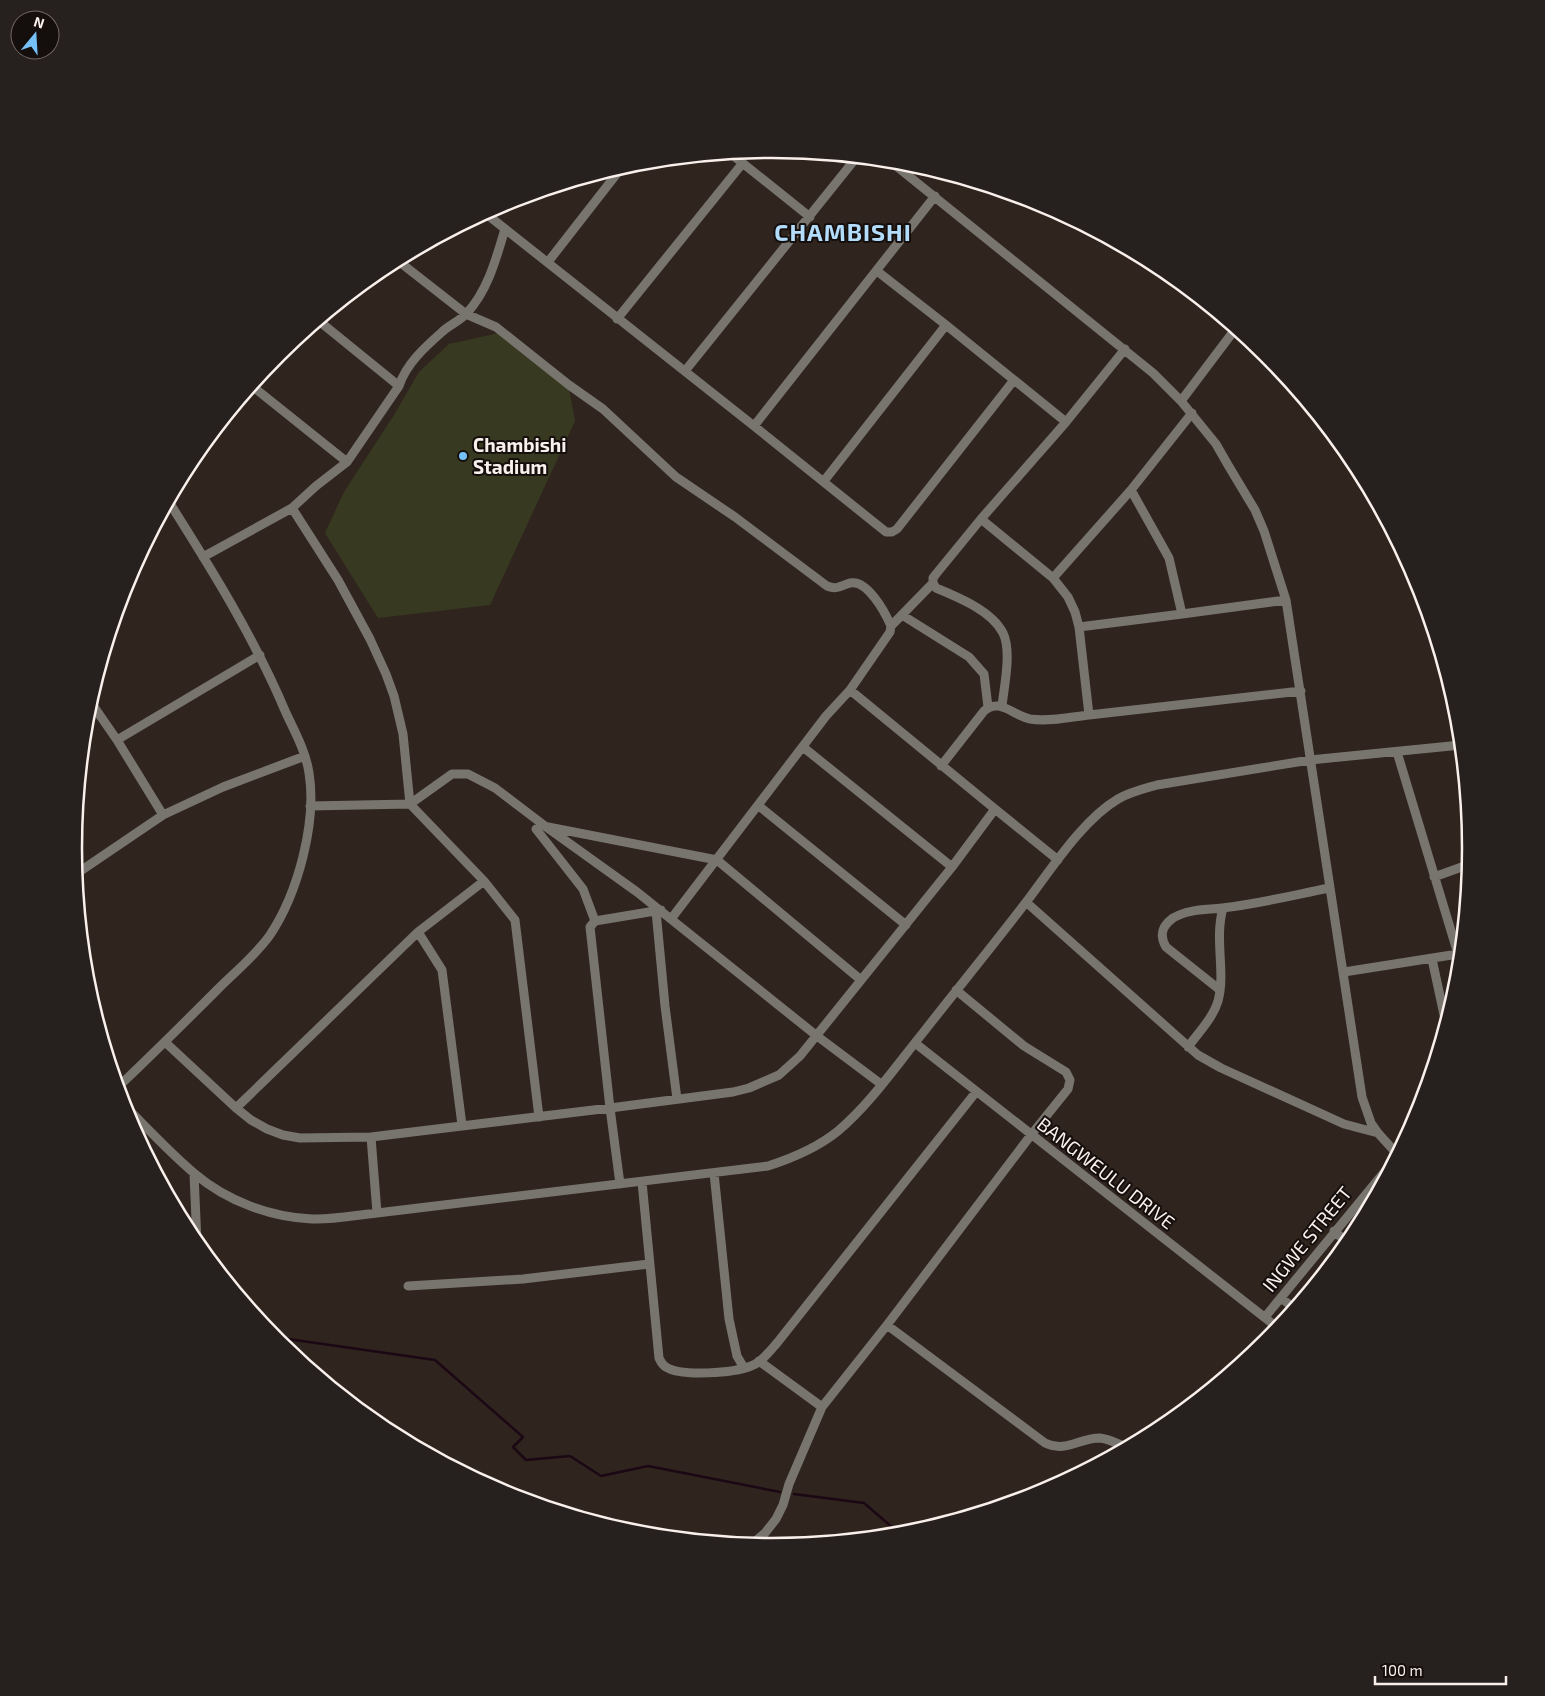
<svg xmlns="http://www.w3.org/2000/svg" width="1545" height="1696" font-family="'Exo 2',sans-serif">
	<rect width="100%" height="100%" fill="#30241e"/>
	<path fill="#373a21" d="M499 333 569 389 575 421 490 605 378 618 325 533 344 492 394 415 419 372 449 344Z"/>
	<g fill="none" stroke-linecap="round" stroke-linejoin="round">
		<path stroke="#1c0815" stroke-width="2.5" d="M274 1337 435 1360 523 1437 513 1447 526 1460 570 1456 601 1476 648 1466 780 1492
			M794 1494 864 1503 900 1534"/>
		<path stroke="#78756f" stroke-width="9" d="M730 153 810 217
			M890 161 1153 373 1181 401 1216 444 1228 465 1255 510 1264 531 1286 600 1362 1097 1371 1123 1378 1133 1397 1154
			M485 213 754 426 935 196
			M397 260 466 314 496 327 569 385 603 409 676 477 735 517 827 586C837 590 840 586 850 583 867 579 885 612 891 626L890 632 850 690
			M548 262 622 167
			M877 271 946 325 1066 422
			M617 319 742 164
			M319 321 399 386
			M1125 349 1066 422 981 519 1053 578 1068 597 1075 612 1079 627 1089 715 1301 691
			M685 371 856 158
			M252 386 347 462
			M1181 401 1236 328
			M754 426 886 532H892L897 529 1014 380
			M824 481 946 325
			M1131 490 1169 558 1182 614 1286 600
			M292 508 338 580 370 639 386 674 394 696 403 734 410 804 484 881 515 920 539 1117
			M203 557 292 508 316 486 347 462 399 386C406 364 425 347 442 332 449 325 460 321 467 313 488 290 496 259 505 229
			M1053 578 1131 490 1192 413
			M933 583 936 588C958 597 992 611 1003 633 1012 651 1004 687 1002 706
			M902 615 969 657 984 674 988 707
			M891 626 933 583V578L936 574 981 519
			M1079 627 1182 614
			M90 701 117 740 163 815
			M117 740 260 655
			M803 747 952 867
			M1397 752 1458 954H1461
			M941 766 984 711C999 697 1014 716 1030 719 1049 722 1071 717 1089 715
			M310 806 410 804 452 774H468L495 788 545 826 637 892 817 1036 881 1084
			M759 806 906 925
			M548 827 717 860 861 980
			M536 829 583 889 595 921
			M76 874 163 815 223 787 305 756
			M1434 877 1470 864
			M1026 902 1198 1055 1221 1068 1344 1124 1378 1133
			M656 911 665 1006 677 1099
			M671 919 826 716 850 690 995 809
			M418 932 442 970 462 1125
			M1432 959 1446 1024
			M1344 972 1458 954
			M1220 990 1166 947C1159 935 1162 926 1173 918 1188 909 1206 910 1222 908 1258 904 1294 895 1329 888
			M165 1042 236 1108 251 1120 267 1129 283 1135 300 1138 371 1137 610 1108 733 1092 749 1088 779 1075 800 1056 952 867 995 809 1058 860
			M915 1043 1278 1328
			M1188 1047C1198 1033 1213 1018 1218 1001 1226 972 1214 940 1223 908
			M118 1087C152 1055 185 1022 218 989 235 972 256 955 270 935 298 893 317 822 309 773 306 752 295 732 286 713 255 639 212 570 169 502
			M124 1105C147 1128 170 1153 195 1174 227 1201 270 1217 312 1219 333 1220 356 1215 377 1213L768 1166C793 1158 817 1148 838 1131 870 1104 896 1066 922 1034 958 988 995 943 1030 897 1054 865 1084 819 1118 799 1130 792 1143 789 1157 785L1310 760 1461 745
			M236 1108 418 932 484 881
			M371 1137 377 1213
			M714 1173 729 1319 737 1356 744 1368
			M194 1174 197 1243
			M642 1182 659 1358C661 1362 662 1365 666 1367 681 1377 734 1373 751 1366 762 1362 770 1351 777 1343L976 1092
			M620 1184 610 1108 590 927 595 921 661 910
			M1334 1231 1348 1243
			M408 1286 523 1279 649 1264
			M1281 1298 1294 1308
			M1265 1317 1395 1159
			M887 1325 1045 1443C1067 1453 1078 1438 1100 1438 1109 1439 1118 1444 1127 1447
			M759 1361 822 1407 887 1325 1031 1135 1068 1089 1070 1080 1066 1072 1024 1046 956 990
			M751 1545 765 1533 776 1519 783 1505 789 1484 822 1407"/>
	</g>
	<circle fill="#75c0f6" stroke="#140e0c" stroke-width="2" cx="463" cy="456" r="5"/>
	<g text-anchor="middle" stroke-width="4" stroke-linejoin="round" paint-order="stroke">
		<g font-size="19" font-weight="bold" fill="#f9f0ec" stroke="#140e0c" text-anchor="start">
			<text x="473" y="452">Chambishi<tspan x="473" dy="22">Stadium</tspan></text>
		</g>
		<g font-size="19" fill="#f9f0ec" stroke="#140e0c">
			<text transform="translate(1106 1173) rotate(38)" y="7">BANGWEULU DRIVE</text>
			<text transform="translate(1307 1239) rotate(-51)" y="7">INGWE STREET</text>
		</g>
		<g font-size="24" font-weight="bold" letter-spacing="1" fill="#b3dbfa" stroke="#140e0c">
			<text x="843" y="241">CHAMBISHI</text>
		</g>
	</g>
	<path d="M0 0H1545V1696H0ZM82 848a690 690 0 1 1 1380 0a690 690 0 1 1-1380 0Z" fill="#26201e" fill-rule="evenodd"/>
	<path fill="none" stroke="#f9f0ec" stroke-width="2.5" d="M82 848a690 690 0 1 1 1380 0a690 690 0 1 1-1380 0Z"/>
	<g transform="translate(35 35) rotate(18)"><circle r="24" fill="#140e0c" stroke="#706866"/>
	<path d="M0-4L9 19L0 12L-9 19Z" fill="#75c0f6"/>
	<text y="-8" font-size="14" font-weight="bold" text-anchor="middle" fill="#f9f0ec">N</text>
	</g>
	<path d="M1375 1676v8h131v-8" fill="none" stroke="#f9f0ec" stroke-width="2.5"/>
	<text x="1382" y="1676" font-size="15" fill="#f9f0ec" stroke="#140e0c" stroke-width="4" paint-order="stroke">100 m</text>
</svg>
